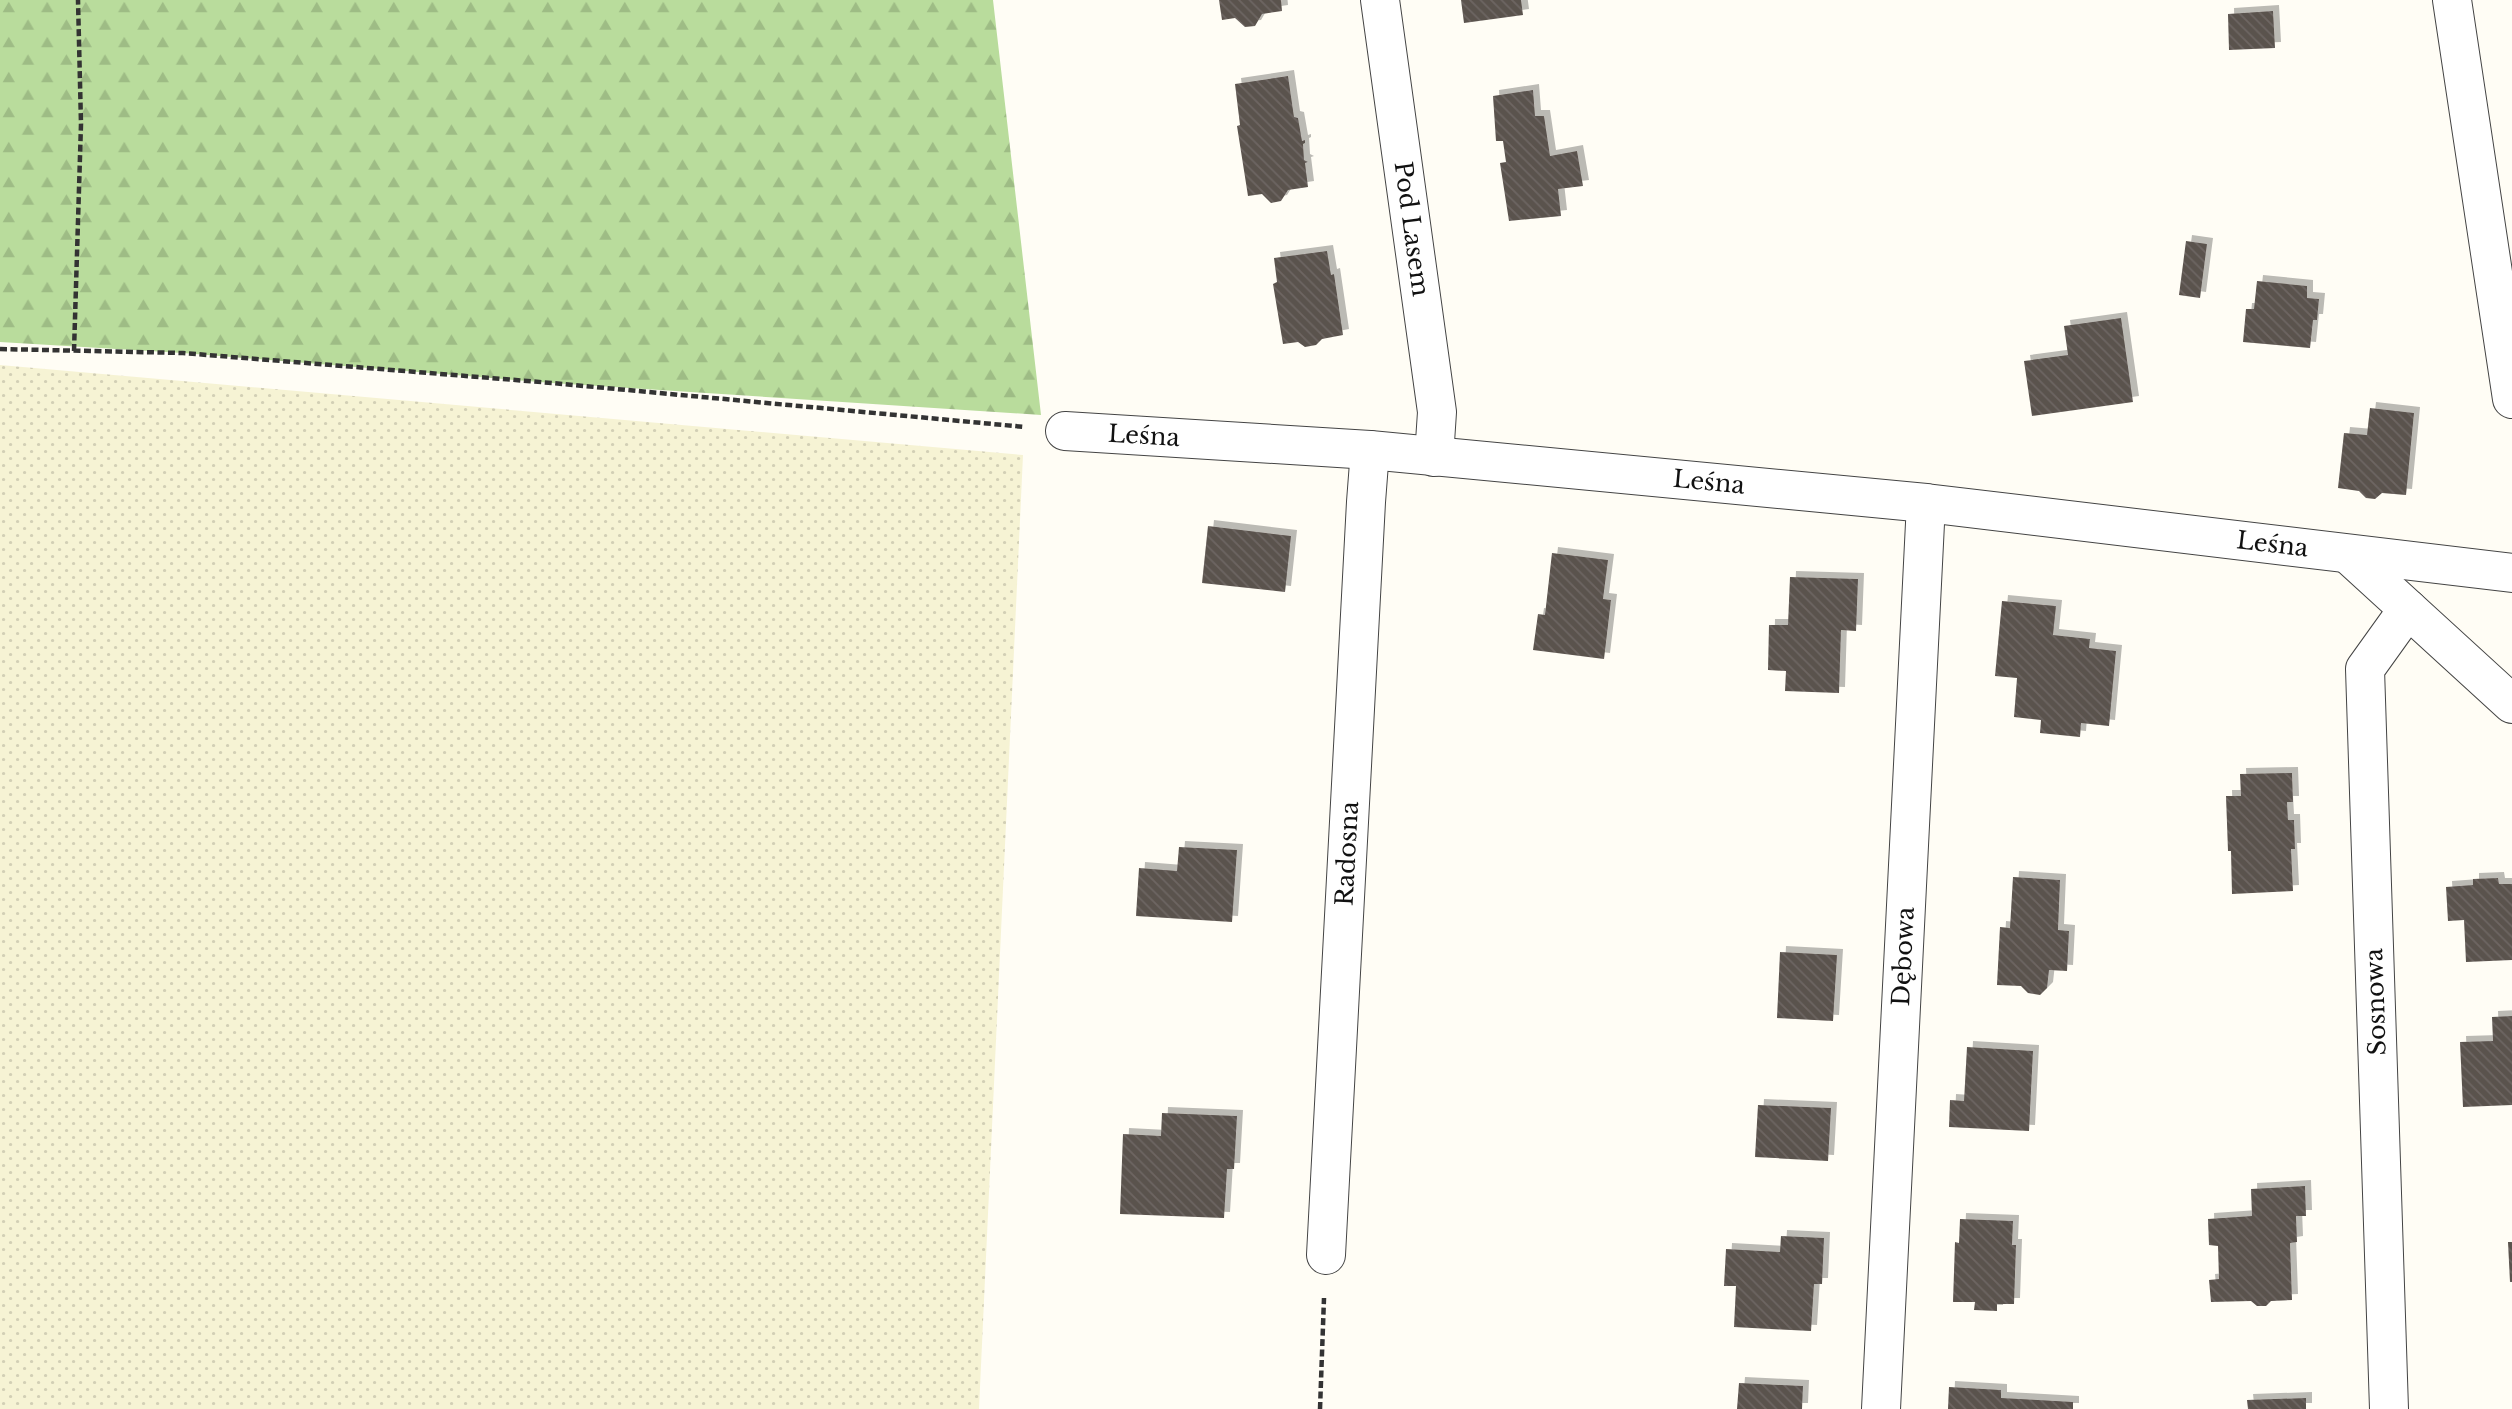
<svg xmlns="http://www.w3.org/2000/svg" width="2512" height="1409" font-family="'Libre Baskerville',serif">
	<defs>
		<pattern id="farmland-dots" width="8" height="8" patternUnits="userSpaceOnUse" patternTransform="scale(1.75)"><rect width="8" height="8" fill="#f6f3d4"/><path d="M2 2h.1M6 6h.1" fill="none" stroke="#d2cfb5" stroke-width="1.8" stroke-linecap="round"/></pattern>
		<pattern id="forest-firs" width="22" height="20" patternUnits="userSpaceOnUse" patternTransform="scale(1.75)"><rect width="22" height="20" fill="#b9dc9c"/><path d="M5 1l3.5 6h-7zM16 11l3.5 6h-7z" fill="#9ebc85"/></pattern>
		<pattern id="building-back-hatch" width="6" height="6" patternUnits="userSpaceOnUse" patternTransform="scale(1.75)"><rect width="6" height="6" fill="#5a524d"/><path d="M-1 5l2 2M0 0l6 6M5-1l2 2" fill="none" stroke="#6d6662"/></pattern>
		<filter id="shadow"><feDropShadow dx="6" dy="-6" stdDeviation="0" flood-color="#0004"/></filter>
	</defs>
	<rect width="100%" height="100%" fill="#fffdf5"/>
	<path fill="url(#farmland-dots)" d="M0 365 1023 455 979 1409H0Z"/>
	<path fill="url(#forest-firs)" d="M0 0H993L1041 415 552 383 183 353 0 342Z"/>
	<path fill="url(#building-back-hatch)" filter="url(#shadow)" d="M1219 0H1281L1282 11 1262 14 1255 26 1245 27 1235 18 1222 20Z
		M1461 0H1521L1523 15 1464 23Z
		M2273 11 2275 48 2229 50 2228 14Z
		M1288 76 1294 117 1298 118 1302 141 1305 140V143L1303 144 1304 160 1308 162 1305 163 1308 187 1288 190 1281 201 1271 203 1262 194 1248 196 1237 126 1240 125 1235 84Z
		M1533 90 1535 116H1544L1550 156 1577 151 1583 186 1558 189 1561 216 1509 221 1500 163 1506 162 1503 141H1496L1493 96Z
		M2186 241 2207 244 2200 298 2179 295Z
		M1327 251 1331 275 1334 274 1343 335 1322 339 1316 345 1305 347 1298 342 1283 344 1273 284 1277 282 1274 258Z
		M2257 281 2307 286V298L2319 299 2317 320H2313L2310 348 2243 342 2246 309H2254Z
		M2121 318 2133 402 2032 416 2024 361 2068 355 2064 326Z
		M2370 408 2414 413 2406 495 2382 493 2375 499 2366 498 2359 491 2338 488 2344 433 2367 435Z
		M1208 526 1291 536 1285 592 1202 583Z
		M1552 553 1608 560 1603 599 1611 600 1604 659 1533 650 1538 614 1545 615Z
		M1790 577 1858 579 1856 631 1841 630 1839 693 1785 691 1786 671 1768 670 1769 625H1788Z
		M2002 601 2056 606 2053 635 2090 639 2089 648 2116 651 2109 726 2081 723 2080 737 2040 733 2041 720 2014 717 2017 678 1995 676Z
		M2292 773 2293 802H2287L2288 820H2294L2295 849H2291L2293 891 2232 894 2231 851H2228L2226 796H2241L2240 774Z
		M1179 847 1237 850 1232 922 1136 916 1139 868 1177 871Z
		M2013 877 2060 880 2058 930 2069 931 2067 971 2049 970 2047 988 2040 995 2028 993 2021 986 1997 985 2000 927 2010 928Z
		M2498 878 2499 884H2512V960L2466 962 2464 920 2448 921 2446 887 2473 885V879Z
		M1780 952 1837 955 1833 1021 1777 1018Z
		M2512 1016V1105L2463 1107 2460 1042 2493 1041 2492 1017Z
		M1967 1047 2033 1051 2029 1131 1949 1127 1950 1100 1964 1101Z
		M1758 1105 1831 1108 1828 1161 1755 1157Z
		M1162 1113 1237 1116 1234 1169H1227L1224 1218 1120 1214 1123 1134 1161 1136Z
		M2305 1186 2306 1216H2296L2297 1242 2290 1243 2292 1300 2271 1301 2266 1306H2257L2251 1301 2211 1302 2209 1280 2219 1279 2218 1246 2209 1245 2208 1219 2252 1216 2251 1189Z
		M1960 1219 2013 1221 2012 1245H2016L2014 1304H1997V1311L1974 1310 1975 1302H1953L1955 1242 1959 1243Z
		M1781 1236 1824 1238 1822 1284H1814L1811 1331 1734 1327 1736 1286H1724L1726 1249 1780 1252Z
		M2508 1242H2512V1282H2510Z
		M1739 1383 1803 1386 1802 1409H1737Z
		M1949 1387 2001 1390V1398L2073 1402V1409H1948Z
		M2306 1398V1409H2248L2247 1400Z"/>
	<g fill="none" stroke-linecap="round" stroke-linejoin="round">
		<g stroke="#444" stroke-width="40">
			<g id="minor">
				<path id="s1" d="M1380 0 1437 412 1434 457"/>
				<path d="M2452 0 2512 399"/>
				<path id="s2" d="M1065 431 1370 450 1926 503 2512 573"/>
				<path d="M2349 555 2512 704"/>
				<path id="s3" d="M1326 1255 1366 502 1370 450"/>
				<path id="s4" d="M1881 1409 1926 503"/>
				<path d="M2389 1409 2365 669 2408 609"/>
			</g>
		</g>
		<path stroke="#333" stroke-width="4.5" stroke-dasharray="7 3.5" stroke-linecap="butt" d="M0 349 183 353 552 383 1025 427
			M74 351 81 124 78 0
			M1320 1409 1324 1298"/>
		<use href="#minor" stroke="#fff" stroke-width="38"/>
	</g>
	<g text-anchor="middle" stroke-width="7" stroke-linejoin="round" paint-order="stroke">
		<g font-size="24" fill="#111" stroke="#fff">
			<text dy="8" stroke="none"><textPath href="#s1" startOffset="231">Pod Lasem</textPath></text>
			<text dy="8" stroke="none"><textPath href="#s2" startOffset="79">Leśna</textPath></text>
			<text dy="8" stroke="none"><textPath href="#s2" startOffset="646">Leśna</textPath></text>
			<text dy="8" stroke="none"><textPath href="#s2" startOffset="1213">Leśna</textPath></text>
			<text dy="8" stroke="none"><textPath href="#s3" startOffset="402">Radosna</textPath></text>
			<text dy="8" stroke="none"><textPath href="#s4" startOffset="453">Dębowa</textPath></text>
			<text transform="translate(2376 1002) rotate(-92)" y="8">Sosnowa</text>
		</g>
	</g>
</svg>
